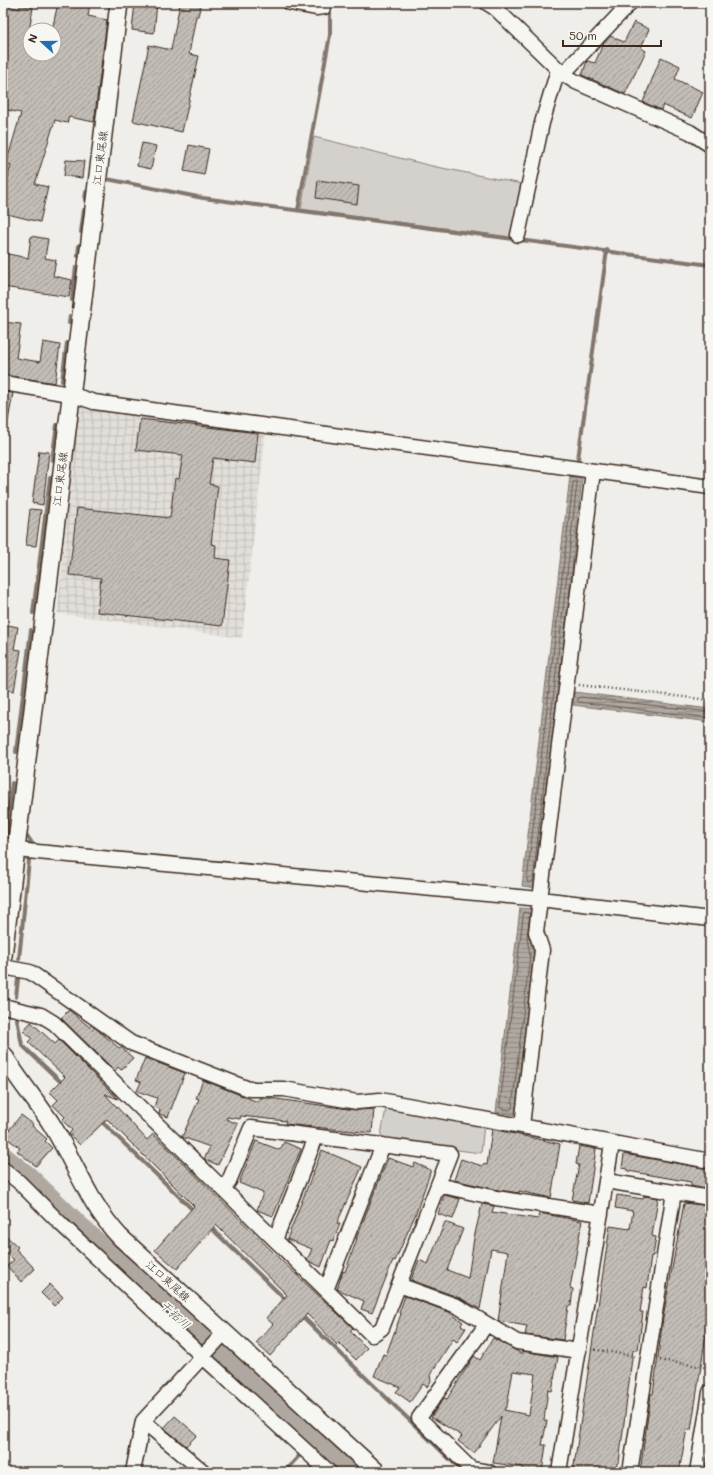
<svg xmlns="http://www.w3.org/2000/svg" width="713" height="1475" font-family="Mali,'Klee One',sans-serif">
	<defs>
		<pattern id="industrial-grid" width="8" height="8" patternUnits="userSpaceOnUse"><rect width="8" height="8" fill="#e2dfdb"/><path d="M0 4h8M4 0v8" fill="none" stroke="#c3c0bc"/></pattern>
		<pattern id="water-rules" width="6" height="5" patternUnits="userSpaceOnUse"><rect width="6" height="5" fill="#afa8a1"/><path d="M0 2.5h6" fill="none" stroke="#908983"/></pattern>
		<pattern id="building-hatch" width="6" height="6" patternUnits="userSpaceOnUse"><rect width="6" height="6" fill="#c2bdb7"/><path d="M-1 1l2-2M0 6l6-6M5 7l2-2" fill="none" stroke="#9f9a94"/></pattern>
	</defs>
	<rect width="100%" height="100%" fill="#efeeea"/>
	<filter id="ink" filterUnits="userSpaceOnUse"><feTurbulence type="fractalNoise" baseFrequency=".025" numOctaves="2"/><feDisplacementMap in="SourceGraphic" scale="8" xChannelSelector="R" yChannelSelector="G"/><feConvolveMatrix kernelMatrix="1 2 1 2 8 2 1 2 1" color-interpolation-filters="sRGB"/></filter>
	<g filter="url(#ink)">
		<path fill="url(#industrial-grid)" d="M79 404 266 431 242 638 57 613Z"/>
		<path fill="#d4d1cc" stroke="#887e75" d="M314 137 432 166 522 184 511 237 301 209Z
			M387 1104 484 1124 481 1153 380 1140Z"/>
		<path fill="url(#water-rules)" stroke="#81766d" d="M570 476 582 478 537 888 522 886Z
			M574 692 710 709V722L573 705Z
			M520 908 534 909 531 938 534 955 515 1115 496 1112Z"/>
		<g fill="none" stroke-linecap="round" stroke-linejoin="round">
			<path stroke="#695c52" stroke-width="1" d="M576 481 577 483 533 881 528 883 527 880 573 483Z
				M710 712 580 697 577 700 579 702 710 718
				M524 912 530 914 527 938 530 955 512 1108 510 1110 502 1109 500 1107Z"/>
			<path stroke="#81766d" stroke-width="4" d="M107 179 203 198 710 265
				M85 200 86 192
				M298 210 330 35V5
				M81 232 84 210
				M78 256 79 245
				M72 300 76 267
				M69 323 70 316
				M62 381 67 343
				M578 459 607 250
				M52 460 57 425
				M33 613 50 478
				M16 752 31 630
				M6 833 12 783
				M28 837 32 843
				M19 959 29 860
				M16 997 18 979
				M17 1019 22 1045 64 1085
				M100 1120 194 1211
				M209 1226 288 1302
				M301 1315 463 1472
				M284 1472 299 1456"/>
			<path stroke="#afa8a1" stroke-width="23" d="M3 1158 27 1177 85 1233 347 1472"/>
		</g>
		<path fill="url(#building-hatch)" stroke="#3b2a1e" fill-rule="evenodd" d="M58 3H90L88 16 107 20 94 122 69 117 67 123 55 120 35 184 48 187 40 222 3 213V184H6L11 165 6 164 21 113 3 109V29L7 6 20 9V5L33 8 30 25V54H54V30H52Z
			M135 3H157L154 33 132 30Z
			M180 3 201 4 198 16H196L189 54 199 56 182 132 133 121 149 45 171 50Z
			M634 22 649 29 641 48 646 51 625 94 582 75 587 61 595 63 603 44 610 36 624 42Z
			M661 57 680 66 675 79 703 92 692 118 663 105 661 110 643 102Z
			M142 143 156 146 151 169 137 166Z
			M189 145 209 149 204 175 184 171Z
			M66 160 84 161 82 178 64 176Z
			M318 180 359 186 357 204 316 198Z
			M31 236 48 239 45 258 56 260 53 276 72 280 69 297 3 287V253L28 258Z
			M3 322 21 324 16 358 40 362 43 342 60 345 55 383 3 375Z
			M3 392 13 393 8 421 3 420Z
			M140 419 258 433 255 463 213 458 209 484 218 486 211 544 216 545 215 558 230 560 222 626 97 612 101 578 69 575 77 508 170 518 175 478 179 479 183 455 136 450Z
			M39 451 49 452 43 505 32 503Z
			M30 509 41 510 36 546 26 545Z
			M3 624 18 627 14 649 21 650 14 691 3 689Z
			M69 1010 92 1029 94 1027 119 1048 121 1047 133 1058 121 1070 118 1067 115 1071 61 1018Z
			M31 1022 55 1044 59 1040 118 1099 105 1094 147 1140 153 1134 171 1151 282 1261 353 1328 350 1331 367 1348 356 1360 339 1343 337 1345 307 1314 270 1356 256 1343 273 1324 266 1318 287 1295 216 1225 177 1269 155 1250 194 1206 107 1119 80 1145 69 1134 72 1130 62 1120 65 1117 53 1105 58 1100 50 1092 65 1077 28 1042 32 1038 23 1031Z
			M145 1058 185 1073 168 1117 159 1114 160 1109 154 1107 157 1098 137 1091 141 1082 136 1080Z
			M203 1080 258 1102 259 1098H269L356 1110 374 1109 372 1133 285 1124 286 1121 241 1116 240 1119 227 1117 226 1119 238 1124 218 1165 204 1159 210 1147 182 1137 199 1099 196 1098Z
			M21 1115 33 1124 32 1126 47 1139 45 1141 52 1148 36 1166 17 1151 20 1148 4 1136Z
			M492 1129 560 1144 551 1198 519 1191V1193L498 1190 454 1180 461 1159 482 1166 483 1164 487 1165Z
			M256 1141 280 1150 284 1142 301 1149 273 1216 257 1210 263 1193 239 1183Z
			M579 1146 596 1149 588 1203 572 1200 579 1165 576 1164Z
			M322 1150 362 1167 337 1223 340 1224 333 1241 331 1240 321 1267 307 1260 312 1249 287 1239Z
			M624 1154 708 1169 705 1189 691 1186V1182L628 1171V1169L622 1168Z
			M388 1158 413 1167 415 1163 431 1170 416 1213 395 1261 393 1260 372 1313 361 1309 364 1301 337 1289 343 1271 345 1272 357 1239H356Z
			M444 1195 460 1199 453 1219 438 1214Z
			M617 1195 643 1199 644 1196 658 1198 652 1236 656 1237 653 1256H651L647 1288 644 1287 640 1312H643L638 1350H633L619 1463H617L616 1472H573L610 1226 630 1229 633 1211 615 1208Z
			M684 1203 710 1206V1309L691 1430 687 1429 679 1472H640L651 1394H653L663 1318Z
			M482 1204 494 1206 492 1212 538 1219 539 1213 582 1221 570 1288 573 1289 571 1306H568L563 1340 525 1335 527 1326 498 1321 508 1252 491 1249 480 1309 460 1298 411 1280 419 1260 428 1264 445 1222 463 1229 447 1270 468 1278 474 1238Z
			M3 1233 18 1247 16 1249 35 1269 21 1282 7 1266 14 1260 3 1250Z
			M50 1284 63 1297 54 1306 41 1293Z
			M405 1296 449 1312 463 1322 461 1325 466 1328 457 1342 453 1339 430 1375 431 1381 427 1387 423 1384 410 1402 396 1392 400 1387 374 1376 383 1354 386 1355 401 1314 399 1313Z
			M493 1338 522 1354V1351L558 1357 552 1391 548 1390 544 1420 547 1421 542 1445H546L542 1472 523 1470V1467L493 1463 501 1416 474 1453 458 1441 462 1436 431 1417 444 1398 447 1399 474 1356 480 1360ZM513 1371 535 1374 529 1415 504 1410 507 1406Z
			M175 1416 197 1435 186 1446 164 1428Z"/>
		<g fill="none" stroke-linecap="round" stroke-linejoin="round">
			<g stroke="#3b2a1e" stroke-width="17">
				<path id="minor" d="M290 3 316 8 324 7V3
					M487 3 495 8 563 74 576 82 690 132 710 145
					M563 74 630 3
					M518 235 542 123 558 70
					M3 383 70 394 94 402 710 487
					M3 844 16 850 540 899 710 919
					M3 967 30 972 131 1043 249 1089H284L357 1102 380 1100 710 1161
					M3 1006 41 1015 54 1023C160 1127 266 1231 372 1335L382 1328 450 1154 251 1128 229 1181 223 1189
					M522 1126 542 950 536 932 593 471
					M3 1169 19 1182 62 1225 202 1356 329 1472
					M606 1181 710 1198
					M438 1185 496 1198 601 1214
					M275 1240 316 1137
					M399 1285 457 1306 517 1342 579 1351
					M326 1290 383 1145
					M486 1325 419 1418 471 1469 489 1472
					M143 1421 204 1472
					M133 1472 143 1421 225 1332
					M559 1472 612 1144
					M630 1472 674 1192
					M697 1472 710 1392"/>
			</g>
			<g stroke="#3b2a1e" stroke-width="20">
				<path id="major" d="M3 956 119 3
					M3 1054C17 1079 37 1101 52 1125 75 1163 89 1204 120 1237L377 1472"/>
			</g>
			<path stroke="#3b2a1e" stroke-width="2.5" stroke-dasharray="1 3" stroke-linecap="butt" d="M579 685 710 700
				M591 1349 635 1356
				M660 1360 710 1368"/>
			<use href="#minor" stroke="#f6f6f2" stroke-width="14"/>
			<use href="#major" stroke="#f6f6f2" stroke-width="17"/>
		</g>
	</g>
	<g text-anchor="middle" stroke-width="3.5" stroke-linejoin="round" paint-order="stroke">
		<g font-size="11" fill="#3b2a1e" stroke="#f6f6f2">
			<text transform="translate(100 158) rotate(-83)" y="4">江口東尾線</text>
			<text transform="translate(60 479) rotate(-83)" y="4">江口東尾線</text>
			<text transform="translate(168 1281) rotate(42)" y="4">江口東尾線</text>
		</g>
		<g font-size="12" font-style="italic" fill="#64564c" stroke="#f6f6f2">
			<text transform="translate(175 1315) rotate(42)" y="4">干拓川</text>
		</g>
	</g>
	<rect width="713" height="1475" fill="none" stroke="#f6f6f2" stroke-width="16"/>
	<rect x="8" y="8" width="697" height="1459" fill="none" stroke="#3b2a1e" stroke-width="1.5" filter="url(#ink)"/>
	<g transform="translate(42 42) rotate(291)"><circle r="19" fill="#f6f6f2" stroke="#aba49d"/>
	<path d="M0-3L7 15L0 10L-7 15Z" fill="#1f6fb2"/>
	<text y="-6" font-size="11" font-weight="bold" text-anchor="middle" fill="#3b2a1e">N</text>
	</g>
	<path d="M563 40v6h98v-6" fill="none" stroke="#3b2a1e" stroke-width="2"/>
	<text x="569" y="40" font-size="12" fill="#3b2a1e" stroke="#f6f6f2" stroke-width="3" paint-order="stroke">50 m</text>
</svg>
